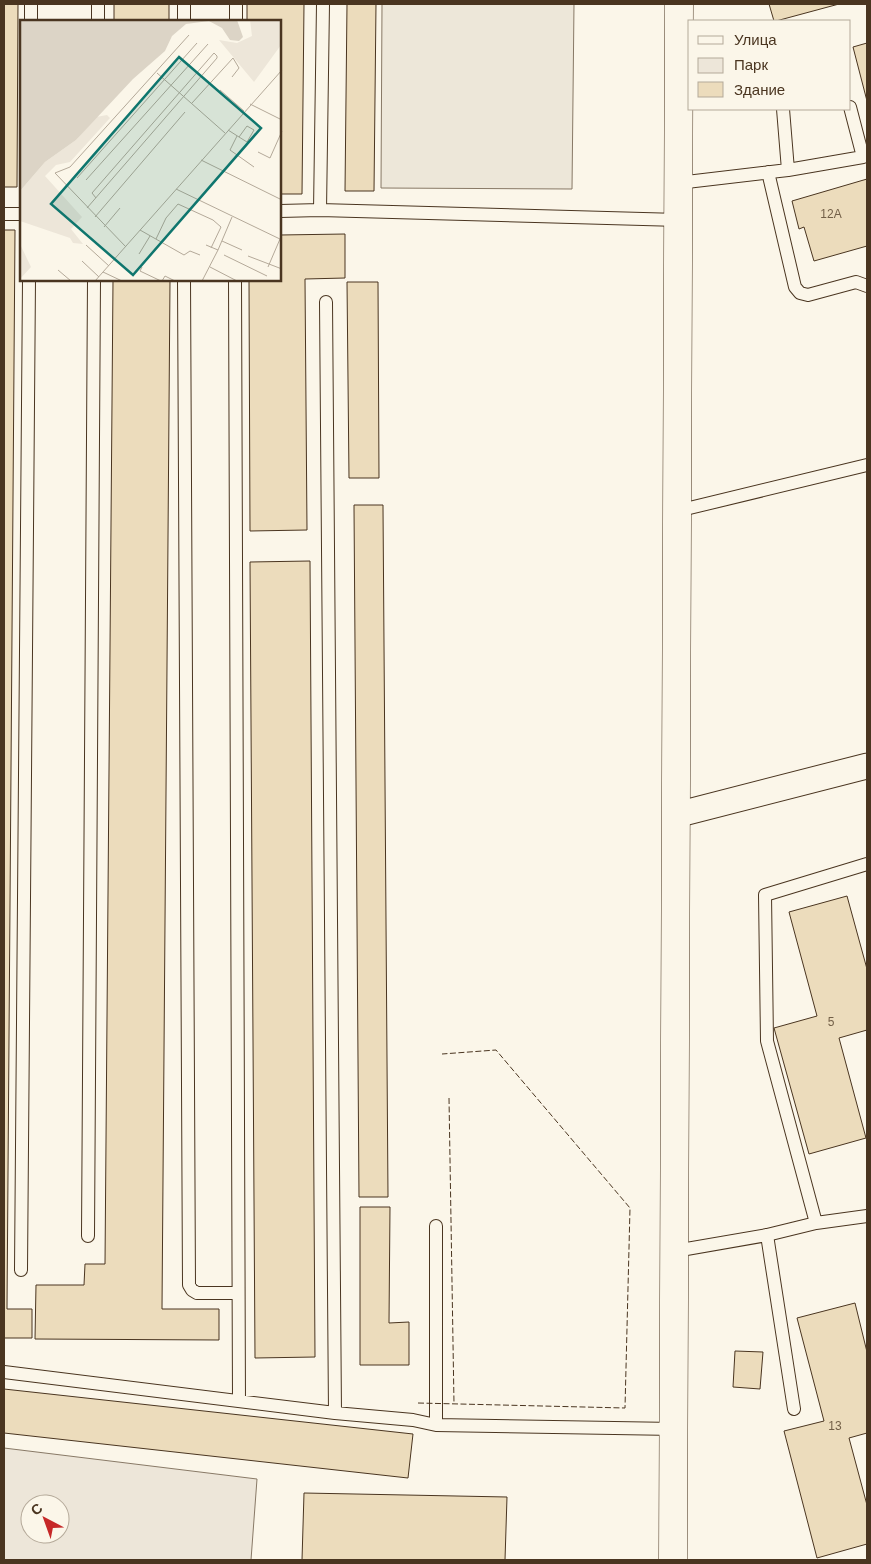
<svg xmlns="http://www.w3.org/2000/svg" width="871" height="1564" font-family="Helvetica,sans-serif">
	<rect width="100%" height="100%" fill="#fbf6e9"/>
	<path fill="#ede6d9" stroke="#887966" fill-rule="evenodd" d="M4 1448 257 1479 251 1560H4ZM30 1504H60V1534H30Z"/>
	<path fill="#ede7d9" stroke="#887966" d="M382 4H574L572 189 381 188Z"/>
	<path fill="#ecdcbc" stroke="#4a3520" d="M4 4H18L17 187H4Z
		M114 4H169V21H114Z
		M247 4H304L302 194H280V21H247Z
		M347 4H376L374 191H345Z
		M769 4H839L776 21H774Z
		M867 43V101L853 47Z
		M867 179V246L814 261 804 227 799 229 792 201Z
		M4 230H15L7 1309H32V1338H4Z
		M345 234V278L305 279 307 530 250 531 249 280H280V235Z
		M113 280H170L162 1309H219V1340L35 1339 36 1285H84L85 1264H105Z
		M347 282H378L379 478H349Z
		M354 505H383L388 1197H359Z
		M310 561 315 1357 255 1358 250 562Z
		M847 896 867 969V1030L839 1038 866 1138 809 1154 774 1028 817 1016 789 912Z
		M360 1207H390L389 1323 409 1322V1365H360Z
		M855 1303 867 1352V1433L849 1438 867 1505V1544L817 1558 784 1431 824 1421 797 1318Z
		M735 1351 763 1352 760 1389 733 1387Z
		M4 1389 413 1434 408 1478 4 1433Z
		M304 1493 507 1497 505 1560H302Z"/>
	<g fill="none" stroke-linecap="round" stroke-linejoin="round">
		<g stroke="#4a3520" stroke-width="14">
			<path id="lane" d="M31 21V4
				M98 21V4
				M184 21V4
				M236 21V4
				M788 170 863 157 850 107
				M768 172 795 287 800 293 808 295 856 282 867 286
				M678 183 788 170 783 109
				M320 210 323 4
				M280 211 320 210 679 220
				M4 214H21
				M184 280 189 1285 192 1290 197 1293H238
				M235 280 239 1401
				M326 302 335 1413
				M677 511 867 465
				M816 1223 767 1041 765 895 867 864
				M436 1226V1425
				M767 1235 794 1409
				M88 1236 94 280
				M675 1251 767 1235 816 1223 867 1216
				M21 1270 29 280
				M4 1372 335 1413 413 1420 436 1425 675 1429"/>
		</g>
		<g stroke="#4a3520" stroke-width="27">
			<path id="street" d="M676 815 867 766"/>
		</g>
		<g stroke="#4a3520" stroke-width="29">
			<path id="secondary" d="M673 1560 679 4"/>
		</g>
		<use href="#lane" stroke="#fbf6e9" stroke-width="12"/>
		<use href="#street" stroke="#fbf6e9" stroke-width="25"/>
		<use href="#secondary" stroke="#fbf6e9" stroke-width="28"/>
		<path stroke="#4a3520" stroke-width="1" stroke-dasharray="6 2.5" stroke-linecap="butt" d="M449 1098 454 1404
			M418 1403 625 1408 630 1208 496 1050 442 1054"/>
	</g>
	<g text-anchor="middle" stroke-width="4" stroke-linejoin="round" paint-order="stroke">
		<g font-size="12" fill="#725f47">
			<text x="831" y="218">12А</text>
			<text x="831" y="1026">5</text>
			<text x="835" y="1430">13</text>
		</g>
	</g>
	<g transform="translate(20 20)">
		<rect width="261" height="261" fill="#fbf6e9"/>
		<path d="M230 0H261V25L234 62 199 20 217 23 232 16ZM87 95 90 98 50 142 36 145 25 156 62 197 51 209 63 224 53 223 50 218 0 201V171L25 142 56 120 76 97ZM0 224 11 247 0 259Z" fill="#ede6d9"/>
		<path d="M0 0H217L223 17 219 21 210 20 202 8 189 1 166 4 152 16 145 31 113 59 56 120 25 142 0 171Z" fill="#dcd4c6"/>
		<path fill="none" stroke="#b4a999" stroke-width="1" d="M137 53 205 113M200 70 224 91M172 83 213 38 219 48 212 57M230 84 262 100M208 110 219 117 227 106 234 110 227 122 219 117M217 116 210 130 234 147M238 132 250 138 262 111M181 140 262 180M57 158 177 23M66 160 188 24M156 169 262 220M67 188 197 38V36L194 33 72 173 76 178M75 197 165 92M84 207 100 188M120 210 164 235 170 231 180 235M136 219 146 198 158 184 193 200 201 207 191 228M202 221 222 230M66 225 89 246M186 225 198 230 212 197M106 227 35 153 50 147 169 15M119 234 130 216M204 235 247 256M228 236 262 249M62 241 79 257M122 247 120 251 141 261M190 247 217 261M248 247 260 219M38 250 51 261M83 252 102 261M75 261 262 50M142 261 145 256 155 261M182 261 198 230"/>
		<path fill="#0f766e" fill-opacity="0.15" stroke="#0f766e" stroke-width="2.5" d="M159 37 241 108 113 255 31 184Z"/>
		<rect width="261" height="261" fill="none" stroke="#4a3520" stroke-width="2.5"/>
	</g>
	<rect width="871" height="1564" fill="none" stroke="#4a3520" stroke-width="10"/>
	<rect x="688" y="20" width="162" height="90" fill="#fbf6e9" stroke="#b4a999"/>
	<rect x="698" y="36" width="25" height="8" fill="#fbf6e9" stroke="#b4a999"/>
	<text x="734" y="45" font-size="15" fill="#4a3520">Улица</text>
	<rect x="698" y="58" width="25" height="15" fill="#ede6d9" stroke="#b4a999"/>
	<text x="734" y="70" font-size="15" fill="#4a3520">Парк</text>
	<rect x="698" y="82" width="25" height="15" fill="#ecdcbc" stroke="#b4a999"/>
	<text x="734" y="95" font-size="15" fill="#4a3520">Здание</text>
	<g transform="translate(45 1519) rotate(319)"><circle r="24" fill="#fbf6e9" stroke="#b4a999"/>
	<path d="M0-4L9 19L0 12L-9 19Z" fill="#c62828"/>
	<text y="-8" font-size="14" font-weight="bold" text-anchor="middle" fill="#4a3520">С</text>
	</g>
</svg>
